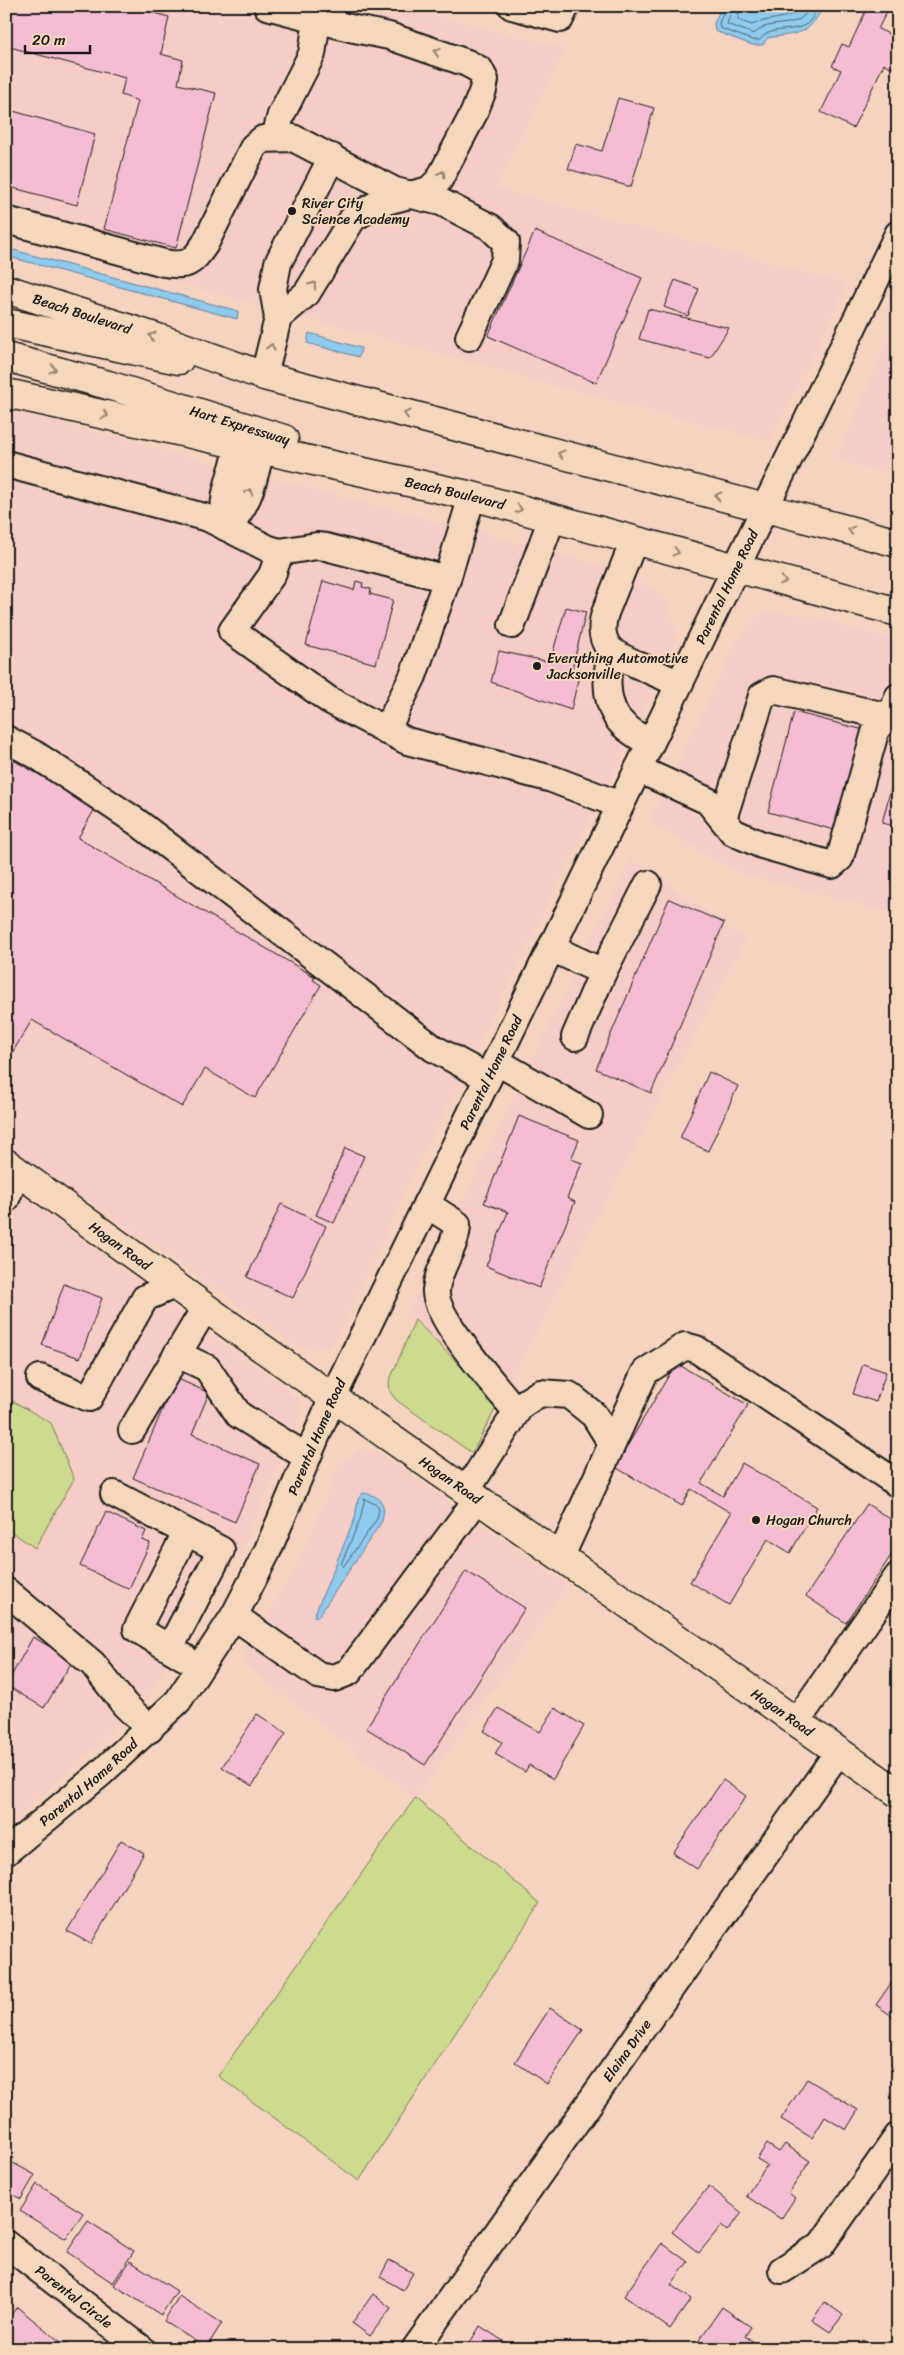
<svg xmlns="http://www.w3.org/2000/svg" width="904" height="2355" font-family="Sriracha,sans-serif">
	<rect width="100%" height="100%" fill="#f5d3c0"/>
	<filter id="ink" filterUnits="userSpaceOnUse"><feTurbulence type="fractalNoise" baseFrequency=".02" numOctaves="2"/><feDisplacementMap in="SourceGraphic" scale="10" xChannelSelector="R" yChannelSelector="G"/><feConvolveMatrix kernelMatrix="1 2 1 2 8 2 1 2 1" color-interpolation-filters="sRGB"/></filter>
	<g filter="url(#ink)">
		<path fill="#f5ccc6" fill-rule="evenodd" d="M6 6H399L565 49 495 188 847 284 770 441 597 397 6 235Z
			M898 317V476L836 460Z
			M6 409 611 568 651 587 664 599 672 618 677 639 619 762 416 1168 335 1341 329 1347 308 1349 298 1347 136 1232 6 1150Z
			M769 612 809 616 898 641V913L895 914 740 873 649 822 737 642 755 619Z
			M631 859 745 940 498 1404 408 1312Z
			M20 1192 166 1304 282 1385 299 1402 300 1416 243 1547 155 1687 91 1750 6 1827V1528L35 1548 51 1423 6 1397V1230Z
			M361 1449 378 1452 567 1586 415 1798 241 1661 299 1562 341 1462ZM358 1499 382 1521 318 1616H315L355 1518Z"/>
		<path fill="#cddb8e" stroke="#747c55" d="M415 1320 498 1404 472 1453 396 1400 390 1392 389 1382Z
			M6 1397 51 1423 74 1479 35 1548 6 1528Z
			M415 1798 540 1903 359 2181 218 2076Z"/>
		<path fill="#8ecaee" stroke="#60849a" d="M722 6H823C809 37 797 33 767 38L763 45H752L715 31 714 23Z
			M6 248 238 311 237 319 6 256Z
			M309 333 361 348 359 357 307 343Z
			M363 1493C382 1496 386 1504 382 1521L318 1617 314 1616 355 1518 358 1499Z"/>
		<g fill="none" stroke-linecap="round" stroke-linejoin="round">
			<path stroke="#4a6270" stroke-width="1" d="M726 6 719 23 720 28 752 40H760C770 24 797 35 810 21 814 17 815 10 817 6
				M733 6 727 24 754 34C757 32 760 29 764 27 783 21 801 28 810 6
				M740 6 738 20 752 25C765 18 797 19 802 6
				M365 1499 377 1505 379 1509 377 1519 343 1567 341 1564 360 1520Z"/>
		</g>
		<path fill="#f4bdd4" stroke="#1c1c1c" d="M8 6H130L169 17 161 54 183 60 178 84 216 93 176 248 104 229 138 101 121 95 125 78 6 46Z
			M868 6H881L888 9 878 29 898 38V70L884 64 853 128 821 112 841 70 832 66 842 44 849 47Z
			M618 98 654 108 631 187 568 169 576 144 602 151Z
			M6 109 95 134 77 205 6 186Z
			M535 231 642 278 596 383 488 336Z
			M675 280 699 289 688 316 664 307Z
			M648 309 729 328 710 358 639 339Z
			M323 581 354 590 356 581 363 583 362 587 371 589 370 594 393 600 376 664 306 645Z
			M566 607 586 612 572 669 580 671 571 710 491 682 499 651 550 662Z
			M794 712 864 730 838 831 768 812Z
			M6 756 96 807 78 838 315 977 313 980 321 985 255 1098 205 1069 182 1107 32 1020 6 1063Z
			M898 761V827L882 823Z
			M669 899 724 923 651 1093 596 1069Z
			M709 1072 738 1086 708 1151 680 1138Z
			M519 1116 579 1140 571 1159 582 1163 567 1198 575 1202 539 1288 486 1266 508 1212 484 1203Z
			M345 1148 364 1156 334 1223 316 1215Z
			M281 1204 326 1226 293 1298 247 1277Z
			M64 1284 102 1298 80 1358 42 1345Z
			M676 1363 748 1405 701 1483 723 1496 742 1463 817 1507 790 1553 768 1539 729 1605 690 1582 731 1513 691 1489 682 1506 615 1467Z
			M863 1364 886 1372 876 1402 853 1394Z
			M176 1378 209 1393 192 1434 260 1464 235 1522 133 1478Z
			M867 1504 898 1524V1545L846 1623 806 1596Z
			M106 1512 146 1531 142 1540 150 1543 129 1589 80 1566Z
			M466 1571 525 1608 425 1765 366 1728Z
			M33 1637 73 1660 44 1708 6 1685Z
			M498 1708 540 1732 555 1708 584 1726 553 1779 529 1765 525 1772 495 1754 502 1742 484 1731Z
			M257 1714 286 1733 252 1786 222 1767Z
			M723 1780 746 1796 697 1869 673 1853Z
			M121 1840 144 1853 91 1944 67 1931Z
			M898 1973V2020L876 2005Z
			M550 2008 583 2030 547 2084 515 2062Z
			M807 2079 858 2110 846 2130 825 2117 812 2138 781 2119Z
			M767 2144 779 2152 785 2144 810 2161 789 2193 795 2198 781 2219 746 2196 767 2165 757 2159Z
			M6 2159 35 2175 21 2199 6 2191Z
			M37 2184 83 2213 66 2239 20 2211Z
			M709 2186 742 2213 727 2231 721 2226 699 2253 672 2232Z
			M88 2221 134 2251 113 2283 67 2252Z
			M662 2243 688 2262 671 2285 691 2299 670 2329 624 2296Z
			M389 2260 413 2273 403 2290 380 2277Z
			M130 2261 177 2291 161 2315 114 2285Z
			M373 2294 391 2308 370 2336 352 2323Z
			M179 2296 222 2323 206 2348 164 2321Z
			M825 2302 843 2315 830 2332 812 2320Z
			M17 2307 62 2343 58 2349H19L6 2339V2321Z
			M722 2307 751 2327 745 2336 764 2349H693Z
			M480 2326 508 2344 505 2349H466Z
			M863 2340 876 2349H857Z
			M66 2342 75 2349H61Z"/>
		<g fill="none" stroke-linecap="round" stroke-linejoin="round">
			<g stroke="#1c1c1c" stroke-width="30">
				<g id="minor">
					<path d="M267 6 350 28 389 36 467 63 480 70 485 80 483 90 474 113 439 180 429 190 379 203 353 218 307 293 278 318"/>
					<path d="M512 6 560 19 566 6"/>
					<path d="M275 137 281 115 312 54 317 20"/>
					<path d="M6 220 164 263C188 267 192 263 205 244L254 146 263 139 293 138 395 191 441 202 490 227 506 242 505 260 469 337"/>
					<path d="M264 376 278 318 273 289 278 263 332 157"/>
					<path d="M6 464 208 518 269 549 280 552 317 546 326 547 447 579"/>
					<path d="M226 527C249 507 254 478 261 450"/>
					<path d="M226 527C219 500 233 471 240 445"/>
					<path d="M634 541 605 613C601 626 601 640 611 650 619 658 666 677 679 684"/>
					<path d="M280 552 272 575 232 631 329 700 407 741 552 779 620 805"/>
					<path d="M512 625 552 518"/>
					<path d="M611 651C607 672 604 696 616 716 623 728 639 736 650 744"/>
					<path d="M386 731 413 676 447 579 472 496"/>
					<path d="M6 739 36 755 137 822 433 1048 488 1078"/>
					<path d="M638 769 708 801 733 832 762 845 832 865 840 858 876 729 893 711 898 697"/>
					<path d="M723 819 762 696 773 690 898 719"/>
					<path d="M551 948 603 972 648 884"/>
					<path d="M575 1037 603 972"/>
					<path d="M496 1061 589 1115"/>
					<path d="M6 1199 17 1171"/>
					<path d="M426 1204 457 1224C457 1247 438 1266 436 1290 433 1316 498 1389 516 1411"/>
					<path d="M177 1354 207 1368 239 1415 307 1457"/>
					<path d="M40 1378 89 1398 145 1298 174 1285"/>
					<path d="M132 1430 205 1308"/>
					<path d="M467 1490 521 1405 540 1393 569 1395 594 1415 612 1444"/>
					<path d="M114 1494 221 1550 170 1648"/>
					<path d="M561 1556 645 1372 685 1346 696 1349 898 1484"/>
					<path d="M6 1591 93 1664 125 1705 150 1729"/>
					<path d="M234 1616 318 1675 334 1678 349 1672 478 1498"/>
					<path d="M184 1657 137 1629 186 1533"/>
					<path d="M797 1721 898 1576"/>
					<path id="s1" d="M6 1852 100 1774 178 1701 234 1616 267 1552 333 1397 898 234"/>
					<path id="s2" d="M6 2244 142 2349"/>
					<path d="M782 2270 821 2245 898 2136"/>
					<path id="s3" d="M415 2349 839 1751"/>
				</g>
			</g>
			<g stroke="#1c1c1c" stroke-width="31">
				<g id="major">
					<path id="s4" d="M6 1163 242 1334 898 1793"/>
				</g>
			</g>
			<g stroke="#1c1c1c" stroke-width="31">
				<g id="highway">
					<path id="s5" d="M6 289 161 339 264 376 898 543"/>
					<path d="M6 323 179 360"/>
					<path d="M6 357 108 385 284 439"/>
					<path id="s6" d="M6 393 472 496 898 612"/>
				</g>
			</g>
			<use href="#minor" stroke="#f5d8bb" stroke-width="26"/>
			<use href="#major" stroke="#f5d8bb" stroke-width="28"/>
			<use href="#highway" stroke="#f5d8bb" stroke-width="28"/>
		</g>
		<defs><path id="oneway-chevron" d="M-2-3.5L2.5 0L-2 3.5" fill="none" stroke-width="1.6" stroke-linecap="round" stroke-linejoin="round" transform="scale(1.25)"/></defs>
		<g stroke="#938373">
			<use href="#oneway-chevron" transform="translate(437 52) rotate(-161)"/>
			<use href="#oneway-chevron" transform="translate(442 174) rotate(-60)"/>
			<use href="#oneway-chevron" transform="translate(313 285) rotate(-55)"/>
			<use href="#oneway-chevron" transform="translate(152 336) rotate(-162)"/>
			<use href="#oneway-chevron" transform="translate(271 347) rotate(-76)"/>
			<use href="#oneway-chevron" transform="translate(53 369) rotate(15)"/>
			<use href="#oneway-chevron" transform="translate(407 414) rotate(-165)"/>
			<use href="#oneway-chevron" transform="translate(105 415) rotate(12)"/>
			<use href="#oneway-chevron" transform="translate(561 454) rotate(-165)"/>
			<use href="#oneway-chevron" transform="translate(249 492) rotate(-72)"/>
			<use href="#oneway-chevron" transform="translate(718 496) rotate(-165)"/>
			<use href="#oneway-chevron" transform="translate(519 509) rotate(15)"/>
			<use href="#oneway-chevron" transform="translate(851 530) rotate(-165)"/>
			<use href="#oneway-chevron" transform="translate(676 552) rotate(15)"/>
			<use href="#oneway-chevron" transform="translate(783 581) rotate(15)"/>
		</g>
	</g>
	<g fill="#1c1c1c" stroke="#f5d8bb" stroke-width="2">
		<circle cx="292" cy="211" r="5"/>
		<circle cx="537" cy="666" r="5"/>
		<circle cx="756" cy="1520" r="5"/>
	</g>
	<g text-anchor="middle" stroke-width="4" stroke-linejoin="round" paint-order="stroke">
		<g font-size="14" fill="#1c1c1c" stroke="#f5d8bb" text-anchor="start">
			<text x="302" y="208">River City<tspan x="302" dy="16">Science Academy</tspan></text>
			<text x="547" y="663">Everything Automotive<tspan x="547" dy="16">Jacksonville</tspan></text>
			<text x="766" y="1525">Hogan Church</text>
		</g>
		<g font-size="14" fill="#1c1c1c" stroke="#f5d8bb">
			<text dy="5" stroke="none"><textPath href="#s5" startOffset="80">Beach Boulevard</textPath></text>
			<text transform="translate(240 425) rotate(17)" y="5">Hart Expressway</text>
			<text dy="5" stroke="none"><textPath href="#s6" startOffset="460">Beach Boulevard</textPath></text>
			<text dy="5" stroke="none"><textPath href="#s1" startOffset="1472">Parental Home Road</textPath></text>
			<text dy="5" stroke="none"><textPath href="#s1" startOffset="932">Parental Home Road</textPath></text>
			<text dy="5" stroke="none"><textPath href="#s4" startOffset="141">Hogan Road</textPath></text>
			<text dy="5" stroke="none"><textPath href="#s1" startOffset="528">Parental Home Road</textPath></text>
			<text dy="5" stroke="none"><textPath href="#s4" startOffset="546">Hogan Road</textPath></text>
			<text dy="5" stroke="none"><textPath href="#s4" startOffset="951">Hogan Road</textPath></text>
			<text dy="5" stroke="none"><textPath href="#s1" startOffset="108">Parental Home Road</textPath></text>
			<text dy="5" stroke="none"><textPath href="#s3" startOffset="366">Elaina Drive</textPath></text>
			<text dy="5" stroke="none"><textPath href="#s2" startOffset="86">Parental Circle</textPath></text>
		</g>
	</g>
	<rect width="904" height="2355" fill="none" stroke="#f5d8bb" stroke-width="25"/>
	<rect x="12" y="12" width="879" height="2330" fill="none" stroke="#1c1c1c" stroke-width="2" filter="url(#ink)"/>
	<path d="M25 45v8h65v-8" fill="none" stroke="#1c1c1c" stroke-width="2.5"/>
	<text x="32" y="45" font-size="15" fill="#1c1c1c" stroke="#f5d8bb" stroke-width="4" paint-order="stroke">20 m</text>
</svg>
